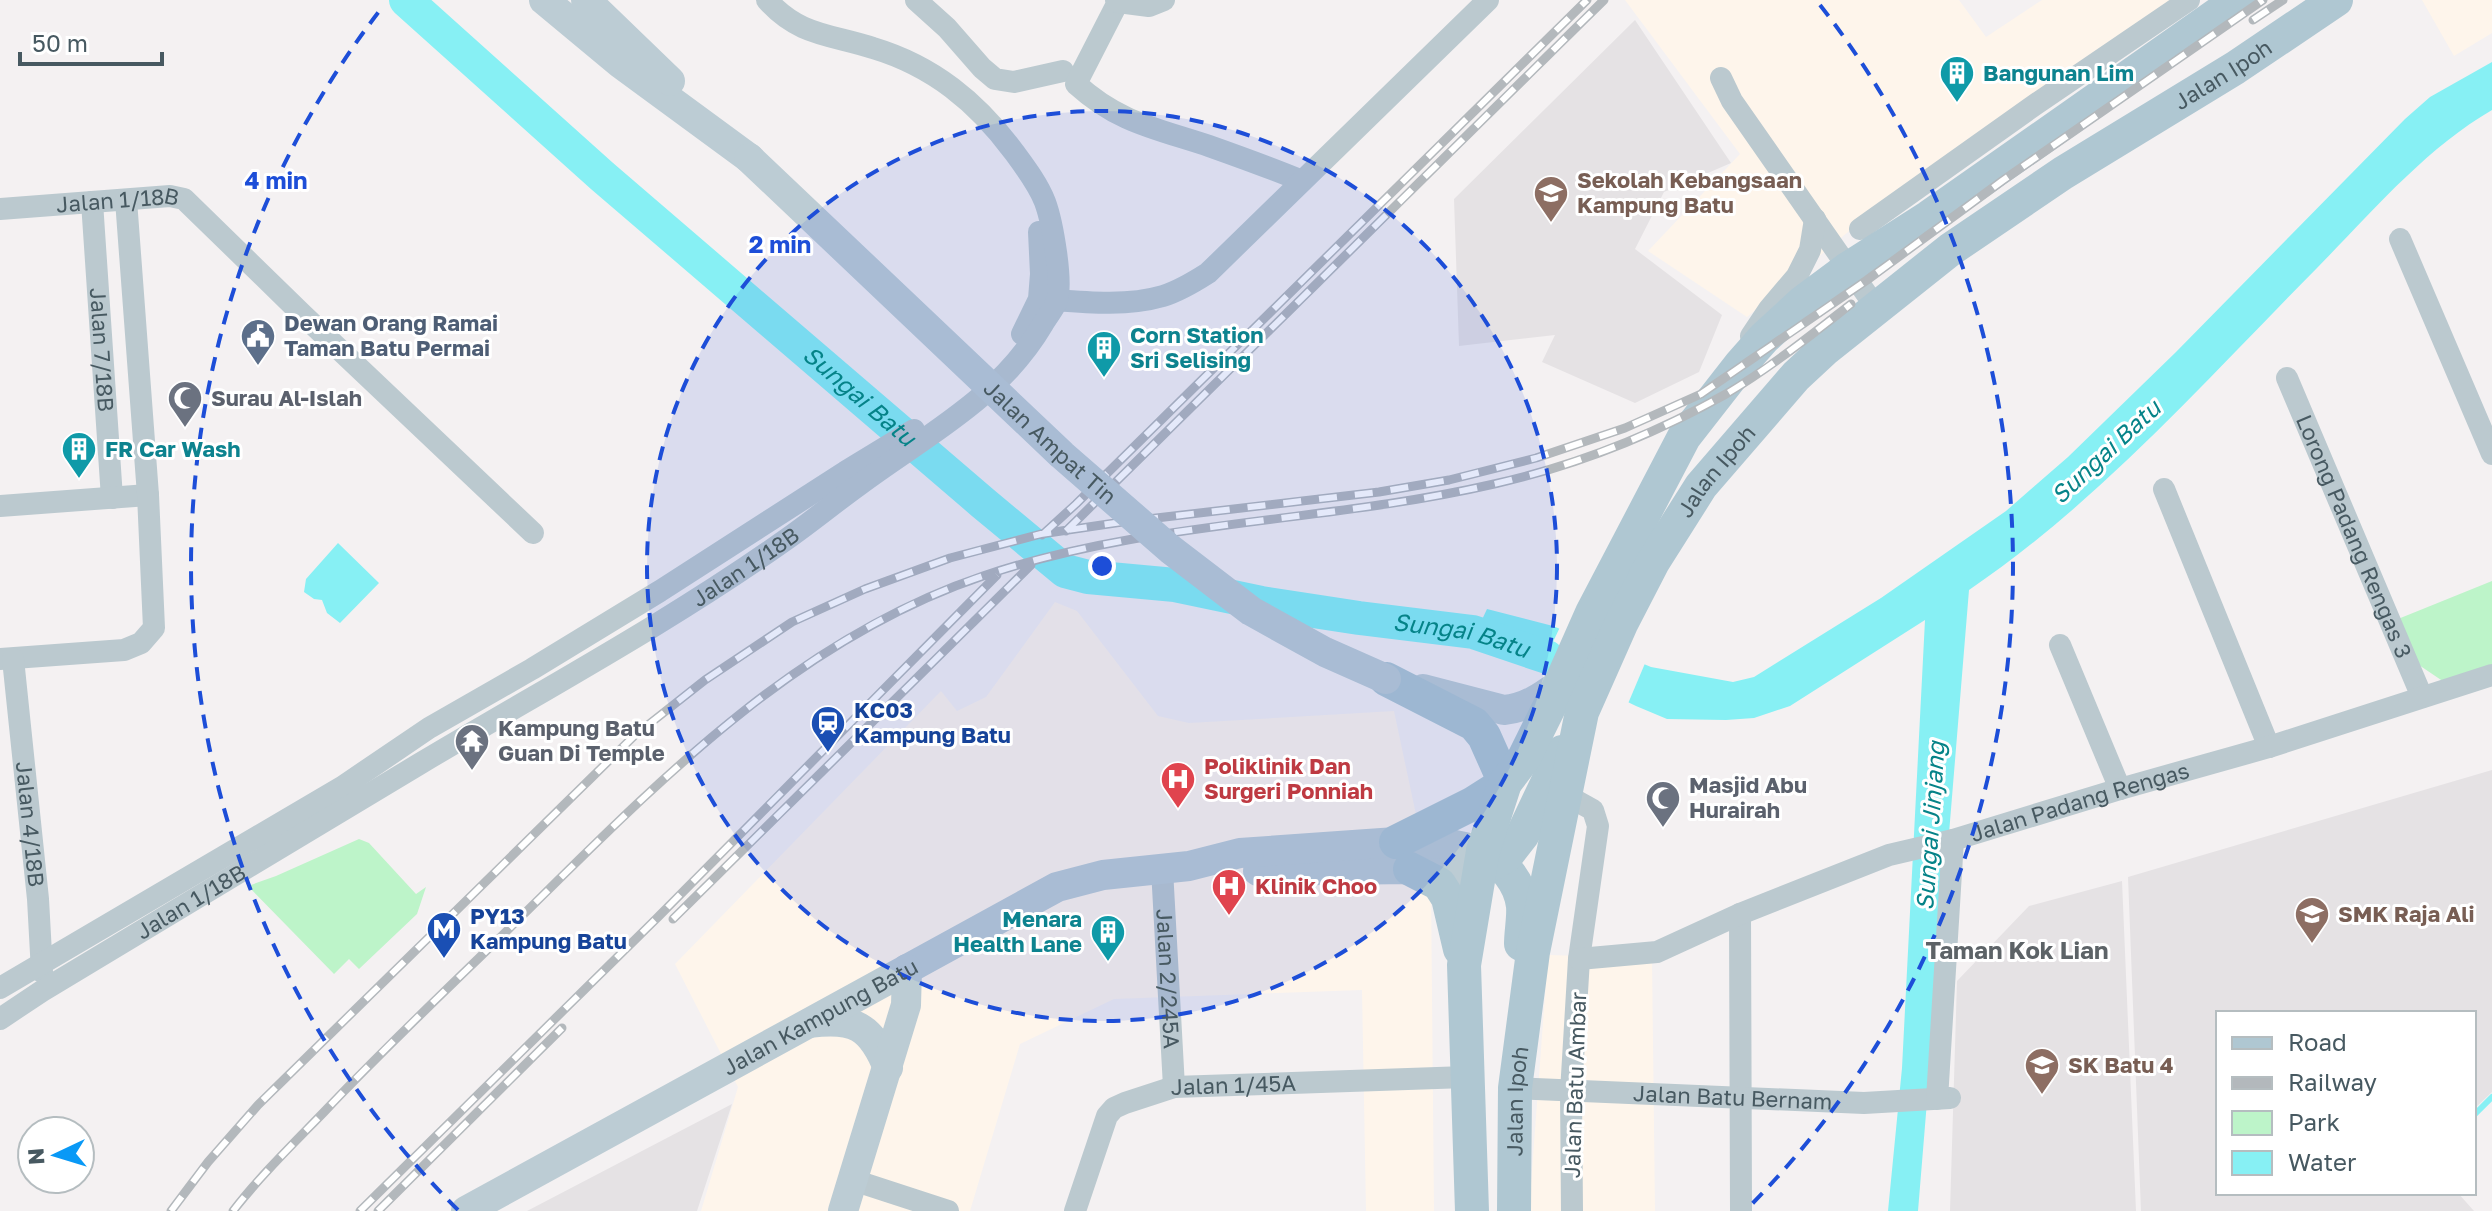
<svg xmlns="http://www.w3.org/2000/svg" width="2492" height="1211" font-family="'Golos Text',sans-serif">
	<rect width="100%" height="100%" fill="#f4f1f2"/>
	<path fill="#fef5eb" d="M1625 0H1959L1986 37 2042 0H2193L1861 221 1747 317 1648 251 1740 154Z
		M2422 0H2492V33L2454 56Z
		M1055 602 1077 611 1158 716 1189 723 1394 711 1431 885 1434 1211H1366L1362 990 1114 999 1020 1044 970 1211H701L738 1087 675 964 941 691 957 711 986 697Z
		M1548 955 1652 958 1655 1211H1529Z"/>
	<path fill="#e5e2e4" d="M1635 20 1731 163 1664 192 1635 249 1722 315 1699 372 1635 403 1542 362 1555 335 1459 346 1454 199Z
		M2492 770V1092L2474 1109V1013H2218V1193H2458L2474 1211H2141L2128 877Z
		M2122 881 2136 1211H1950L1957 981 2029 906Z
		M732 1104 697 1211H527Z"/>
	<path fill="#bdf4c9" d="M2492 581V669L2447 684 2416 663 2398 619Z
		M359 839 369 843 416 894 426 887 417 914 359 969 349 959 334 974 248 886 276 876Z"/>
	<path fill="#87f0f4" d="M2492 62V110C2426 148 2370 214 2317 268 2206 380 2100 501 1969 590L1918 1211H1888L1902 1068 1925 620 1790 706 1754 718 1726 720 1667 719 1636 706 1503 642 1479 626 1487 609 1553 626 1651 667 1733 682 1754 677 1881 598 2006 511 2068 457 2176 352 2405 119 2430 97Z
		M338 543 379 583 340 623 327 613 322 600 314 599 304 592 306 579Z"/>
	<path fill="#f4f1f2" d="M1561 625 1646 661 1627 706 1542 665Z"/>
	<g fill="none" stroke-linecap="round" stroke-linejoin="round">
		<path stroke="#87f0f4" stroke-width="6" d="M2474 1115 2492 1097"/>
		<path stroke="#87f0f4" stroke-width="34" id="s1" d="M406 0 602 176 983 503 1065 571 1088 577 1175 585 1261 603 1359 618 1473 632 1547 657"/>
		<g stroke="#bbc9cf" stroke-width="22">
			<path d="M916 0 947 28 982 68 995 79 1014 82 1063 71"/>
			<path d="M1116 0 1118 2 1076 84C1119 123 1155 128 1209 146 1240 157 1271 168 1302 181"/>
			<path d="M1118 2 1149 6 1164 0"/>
			<path d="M1721 78 1732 101 1877 309"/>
			<path id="s2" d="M92 202 112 498"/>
			<path id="s3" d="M0 209 170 196 184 199 303 315 533 533"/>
			<path d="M1860 229 2036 104 2189 0"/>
			<path d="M2400 239 2492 454"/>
			<path d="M1044 299C1083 302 1125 307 1163 296 1179 291 1194 282 1208 273L1488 0"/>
			<path d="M1022 334 1039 299 1041 274 1039 232"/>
			<path d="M1751 336 1769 309 1797 276 1810 250 1815 219"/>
			<path id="s4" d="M2287 378 2422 697"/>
			<path d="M2164 489 2269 747"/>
			<path d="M0 506 148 495"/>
			<path d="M2060 645 2120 789"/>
			<path d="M0 659 124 650 141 643 154 628 148 495 126 200"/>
			<path id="s5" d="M13 659 38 899 42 972"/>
			<path d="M1566 795 1593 810 1598 826 1579 959 1571 1092 1572 1211"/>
			<path id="s6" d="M1162 869 1174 1087"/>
			<path d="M1740 914 1741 1211"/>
			<path id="s7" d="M1579 959 1657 952 1740 914 1889 855 1953 840 2120 789 2269 747 2492 675"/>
			<path d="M0 988 342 787 429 728 532 669 660 591 845 472 914 430"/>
			<path id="s8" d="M0 1019 42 991C169 915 295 839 421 763 543 690 668 623 784 541 810 523 834 503 859 485 926 435 999 399 1043 324 1047 317 1053 310 1056 303 1064 285 1052 221 1045 202 1038 184 1025 167 1014 152 977 102 933 66 873 48 830 34 799 36 767 0"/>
			<path id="s9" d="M1515 1088 1864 1103 1950 1098"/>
			<path d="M1937 1099 1953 840"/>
			<path d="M853 1180 948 1211"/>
			<path id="s10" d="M1075 1211 1107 1116 1114 1108 1125 1103 1174 1087 1466 1077"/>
		</g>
		<g stroke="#bcccd4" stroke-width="30">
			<path d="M544 0 621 64 749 158"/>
			<path d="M586 0 670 81"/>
			<path d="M1423 689 1504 710C1527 708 1543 696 1561 683"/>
			<path d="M1258 871 1410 869 1479 872"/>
			<path d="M810 1023C854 1017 871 1026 888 1068"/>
			<path id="s11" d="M466 1211 1057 887 1103 875 1189 866 1240 853 1396 842 1450 844 1483 851"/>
			<path d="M843 1211 906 1005 907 969"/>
		</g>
		<g stroke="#afc7d2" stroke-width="34">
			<path d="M1386 679 1474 724 1484 736 1505 783"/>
			<path d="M1396 842 1472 804 1505 783"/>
			<path d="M1483 851C1503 863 1520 882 1523 906 1524 918 1521 932 1521 944"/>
			<path d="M1410 869 1439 884 1448 898 1460 949"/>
			<path d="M1481 870 1506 856 1523 834 1562 752"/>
			<path d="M1472 1211 1464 965 1483 851 1505 783 1524 758 1561 683 1592 613 1684 437 1741 364 1764 338 1802 303 1849 268 1929 217 2238 0"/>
			<path id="s12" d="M1514 1211 1515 1088 1533 952 1582 712 1621 624 1653 562 1701 486 1796 376 1824 350 1951 249 2063 173 2235 68 2336 0"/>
		</g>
		<g stroke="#b3b8bc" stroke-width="9">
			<path id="rail" d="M2253 20 2283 0
				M1066 531 1604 0
				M1042 535 1076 504 1587 0
				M673 919 1031 565
				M171 1211 208 1162 258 1105 634 736 705 680 792 622 865 589 950 558 1041 534 1122 522 1379 492 1449 480 1536 458 1625 428 1701 394 1867 280 2002 181 2263 0
				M233 1211C261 1175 293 1144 324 1112 375 1058 428 1007 481 956 632 810 778 645 983 576 1148 520 1325 523 1494 484 1574 466 1655 434 1726 394 1770 368 1811 335 1851 304
				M360 1211 657 918 997 575
				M378 1211 562 1028"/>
		</g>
		<use href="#rail" stroke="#fff" stroke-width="6" stroke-dasharray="18" stroke-linecap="butt"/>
		<path stroke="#bcccd4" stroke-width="30" id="s13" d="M749 158 1062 455 1170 549 1251 611 1325 652 1386 679"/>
	</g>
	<circle cx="1102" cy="566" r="455" fill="#1d4ed8" fill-opacity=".12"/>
	<g fill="none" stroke="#1d4ed8" stroke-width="4" stroke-dasharray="14 10">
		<circle cx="1102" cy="566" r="455"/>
		<path d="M458 1210A911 911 0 0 1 384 5M1820 5A911 911 0 0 1 1746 1210"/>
	</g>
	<defs>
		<g id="building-pin" transform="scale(1.8)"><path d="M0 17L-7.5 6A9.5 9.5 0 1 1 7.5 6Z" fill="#0f9aa8" stroke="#fff"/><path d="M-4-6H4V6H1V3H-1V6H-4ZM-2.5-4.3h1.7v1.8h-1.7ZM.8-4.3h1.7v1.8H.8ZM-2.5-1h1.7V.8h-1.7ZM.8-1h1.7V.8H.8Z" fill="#fff"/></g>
		<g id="school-pin" transform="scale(1.8)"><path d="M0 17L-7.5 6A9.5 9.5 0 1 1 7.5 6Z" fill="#8d6e63" stroke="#fff"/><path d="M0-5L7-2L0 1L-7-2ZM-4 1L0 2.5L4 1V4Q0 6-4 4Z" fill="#fff"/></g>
		<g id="civic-pin" transform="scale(1.8)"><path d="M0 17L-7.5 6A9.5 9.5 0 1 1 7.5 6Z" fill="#5c6f8a" stroke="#fff"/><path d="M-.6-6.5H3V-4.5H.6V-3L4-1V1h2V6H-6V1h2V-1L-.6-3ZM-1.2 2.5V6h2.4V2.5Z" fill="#fff"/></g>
		<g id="mosque-pin" transform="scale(1.8)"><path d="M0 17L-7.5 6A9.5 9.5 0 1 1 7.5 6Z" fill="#6b7280" stroke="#fff"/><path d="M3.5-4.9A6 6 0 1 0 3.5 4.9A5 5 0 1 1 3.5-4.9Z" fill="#fff"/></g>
		<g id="station-pin" transform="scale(1.8)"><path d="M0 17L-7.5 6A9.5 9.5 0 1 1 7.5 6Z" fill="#1a4fb4" stroke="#fff"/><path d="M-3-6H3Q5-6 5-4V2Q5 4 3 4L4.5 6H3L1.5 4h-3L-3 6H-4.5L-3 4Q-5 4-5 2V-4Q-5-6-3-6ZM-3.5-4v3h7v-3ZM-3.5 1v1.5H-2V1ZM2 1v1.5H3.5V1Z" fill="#fff"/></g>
		<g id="temple-pin" transform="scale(1.8)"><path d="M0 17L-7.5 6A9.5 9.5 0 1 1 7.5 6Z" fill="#6b7280" stroke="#fff"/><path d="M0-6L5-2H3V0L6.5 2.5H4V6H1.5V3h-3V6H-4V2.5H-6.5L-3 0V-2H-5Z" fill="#fff"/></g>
		<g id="hospital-pin" transform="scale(1.8)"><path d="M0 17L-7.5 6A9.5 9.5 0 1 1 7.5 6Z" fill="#e0444e" stroke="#fff"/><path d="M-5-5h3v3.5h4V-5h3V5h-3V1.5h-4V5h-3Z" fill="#fff"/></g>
		<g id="metro-pin" transform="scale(1.8)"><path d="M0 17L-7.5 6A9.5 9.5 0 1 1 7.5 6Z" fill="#1a4fb4" stroke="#fff"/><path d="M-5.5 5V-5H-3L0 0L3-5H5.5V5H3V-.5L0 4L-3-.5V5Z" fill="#fff"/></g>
	</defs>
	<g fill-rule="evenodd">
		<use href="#building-pin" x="1957" y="73"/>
		<use href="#school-pin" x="1551" y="193"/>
		<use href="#civic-pin" x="258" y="336"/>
		<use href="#building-pin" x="1104" y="348"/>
		<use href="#mosque-pin" x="185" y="398"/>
		<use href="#building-pin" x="79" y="449"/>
		<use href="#station-pin" x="828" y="723"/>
		<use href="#temple-pin" x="472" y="741"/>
		<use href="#hospital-pin" x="1178" y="779"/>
		<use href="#mosque-pin" x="1663" y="798"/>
		<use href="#hospital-pin" x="1229" y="886"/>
		<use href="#school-pin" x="2312" y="914"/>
		<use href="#metro-pin" x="444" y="929"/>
		<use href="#building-pin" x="1108" y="932"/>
		<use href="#school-pin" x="2042" y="1065"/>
	</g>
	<g text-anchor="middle" stroke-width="6" stroke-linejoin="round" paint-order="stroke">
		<g font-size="22" font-weight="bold" fill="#0d838f" stroke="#fff" text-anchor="start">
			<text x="1983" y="81">Bangunan Lim</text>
			<text x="1130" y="343">Corn Station<tspan x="1130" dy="25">Sri Selising</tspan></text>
			<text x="105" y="457">FR Car Wash</text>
			<text x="1082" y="927" text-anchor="end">Menara<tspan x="1082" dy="25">Health Lane</tspan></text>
		</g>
		<g font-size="22" fill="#475961" stroke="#fff">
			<text dy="8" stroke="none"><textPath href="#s12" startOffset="1430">Jalan Ipoh</textPath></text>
			<text dy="8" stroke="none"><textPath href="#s3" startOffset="118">Jalan 1/18B</textPath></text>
			<text dy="8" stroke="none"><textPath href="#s2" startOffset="148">Jalan 7/18B</textPath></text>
			<text dy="8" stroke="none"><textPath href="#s13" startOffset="414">Jalan Ampat Tin</textPath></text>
			<text dy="8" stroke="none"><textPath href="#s12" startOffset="782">Jalan Ipoh</textPath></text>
			<text dy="8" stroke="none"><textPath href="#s4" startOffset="172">Lorong Padang Rengas 3</textPath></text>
			<text dy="8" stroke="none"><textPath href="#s8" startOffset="872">Jalan 1/18B</textPath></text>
			<text dy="8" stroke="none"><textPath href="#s7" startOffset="528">Jalan Padang Rengas</textPath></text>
			<text dy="8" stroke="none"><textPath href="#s5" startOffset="166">Jalan 4/18B</textPath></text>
			<text dy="8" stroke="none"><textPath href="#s8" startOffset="224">Jalan 1/18B</textPath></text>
			<text dy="8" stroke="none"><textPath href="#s6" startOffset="110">Jalan 2/245A</textPath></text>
			<text dy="8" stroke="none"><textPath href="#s11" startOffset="404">Jalan Kampung Batu</textPath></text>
			<text transform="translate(1575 1085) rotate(-88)" y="8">Jalan Batu Ambar</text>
			<text dy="8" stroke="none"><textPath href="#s10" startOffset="234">Jalan 1/45A</textPath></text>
			<text dy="8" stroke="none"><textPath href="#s9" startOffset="218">Jalan Batu Bernam</textPath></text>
			<text dy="8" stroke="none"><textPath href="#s12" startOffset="110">Jalan Ipoh</textPath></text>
		</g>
		<g font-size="22" font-weight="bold" fill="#785e54" stroke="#fff" text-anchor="start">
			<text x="1577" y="188">Sekolah Kebangsaan<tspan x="1577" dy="25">Kampung Batu</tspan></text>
			<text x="2338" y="922">SMK Raja Ali</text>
			<text x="2068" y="1073">SK Batu 4</text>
		</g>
		<g font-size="22" font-weight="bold" fill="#4e5e75" stroke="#fff" text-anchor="start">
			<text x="284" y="331">Dewan Orang Ramai<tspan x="284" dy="25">Taman Batu Permai</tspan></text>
		</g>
		<g font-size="22" font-weight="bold" fill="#5b616d" stroke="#fff" text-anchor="start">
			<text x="211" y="406">Surau Al-Islah</text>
			<text x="498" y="736">Kampung Batu<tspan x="498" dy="25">Guan Di Temple</tspan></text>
			<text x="1689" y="793">Masjid Abu<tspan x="1689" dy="25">Hurairah</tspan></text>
		</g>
		<g font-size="22" font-weight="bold" fill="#164399" stroke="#fff" text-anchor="start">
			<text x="854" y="718">KC03<tspan x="854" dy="25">Kampung Batu</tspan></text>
			<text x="470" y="924">PY13<tspan x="470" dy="25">Kampung Batu</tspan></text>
		</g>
		<g font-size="22" font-weight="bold" fill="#be3a42" stroke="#fff" text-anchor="start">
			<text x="1204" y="774">Poliklinik Dan<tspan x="1204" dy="25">Surgeri Ponniah</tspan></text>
			<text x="1255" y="894">Klinik Choo</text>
		</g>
		<g font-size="24" font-style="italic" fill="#058388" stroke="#fff">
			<text dy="8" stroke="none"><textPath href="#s1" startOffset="602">Sungai Batu</textPath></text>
			<text transform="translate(2106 452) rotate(-43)" y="8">Sungai Batu</text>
			<text dy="8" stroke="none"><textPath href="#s1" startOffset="1274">Sungai Batu</textPath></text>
			<text transform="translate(1931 826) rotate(-86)" y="8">Sungai Jinjang</text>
		</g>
		<g font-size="24" font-weight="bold" fill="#5d6367" stroke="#fff">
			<text x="2017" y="959">Taman Kok Lian</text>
		</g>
	</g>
	<circle cx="1102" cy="566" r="12" fill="#1d4ed8" stroke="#fff" stroke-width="4"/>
	<g font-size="24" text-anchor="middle" font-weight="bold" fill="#1d4ed8" stroke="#fff" stroke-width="6" stroke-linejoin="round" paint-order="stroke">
		<text x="276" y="189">4 min</text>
		<text x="780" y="253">2 min</text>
	</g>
	<rect x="2216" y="1011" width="260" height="184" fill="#ffffff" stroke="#b5bdc0" stroke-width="2"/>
	<rect x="2232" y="1037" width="40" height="12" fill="#afc7d2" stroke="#b5bdc0" stroke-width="2"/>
	<text x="2288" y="1051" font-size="24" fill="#475961">Road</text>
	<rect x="2232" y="1077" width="40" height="12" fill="#b3b8bc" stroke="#b5bdc0" stroke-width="2"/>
	<text x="2288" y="1091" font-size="24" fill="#475961">Railway</text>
	<rect x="2232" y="1111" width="40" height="24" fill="#bdf4c9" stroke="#b5bdc0" stroke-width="2"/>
	<text x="2288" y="1131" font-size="24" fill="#475961">Park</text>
	<rect x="2232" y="1151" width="40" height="24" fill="#87f0f4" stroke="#b5bdc0" stroke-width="2"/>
	<text x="2288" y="1171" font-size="24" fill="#475961">Water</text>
	<g transform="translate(56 1155) rotate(266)"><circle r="38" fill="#ffffff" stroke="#b5bdc0" stroke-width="2"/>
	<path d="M0-6L14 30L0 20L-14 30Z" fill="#0999f6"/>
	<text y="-12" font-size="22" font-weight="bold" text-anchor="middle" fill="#475961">N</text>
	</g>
	<path d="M20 52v12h142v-12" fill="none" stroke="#475961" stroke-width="4"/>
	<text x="32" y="52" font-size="24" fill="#475961" stroke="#ffffff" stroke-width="6" paint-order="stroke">50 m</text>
</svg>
